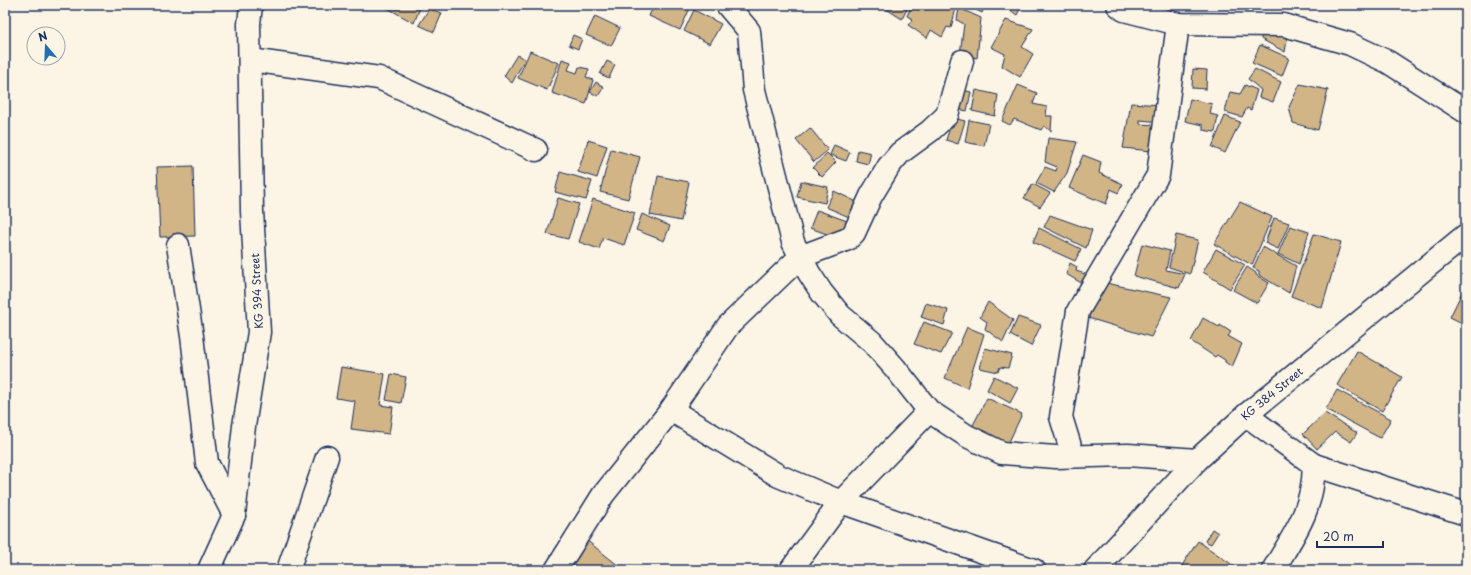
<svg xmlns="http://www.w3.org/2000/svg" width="1471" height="575" font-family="'Playpen Sans',sans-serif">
	<rect width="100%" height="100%" fill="#fcf5e5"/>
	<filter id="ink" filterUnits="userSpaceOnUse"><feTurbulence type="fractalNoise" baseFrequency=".025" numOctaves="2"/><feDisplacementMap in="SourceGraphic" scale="8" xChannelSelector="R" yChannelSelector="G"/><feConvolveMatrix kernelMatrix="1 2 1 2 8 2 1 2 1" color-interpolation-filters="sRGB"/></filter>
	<g filter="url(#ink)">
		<path fill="#d2b587" stroke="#1b2f5e" d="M382 5H421L414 23Z
			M654 5H690L691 6 680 30 649 16Z
			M880 5H909L902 19Z
			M912 5H951L956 8 951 28 947 27 942 37 931 30 927 38 908 25 913 19 907 16Z
			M966 5H985L982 13Z
			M1003 5H1022L1017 15Z
			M959 8 981 18 977 58 960 54 964 24 957 20Z
			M429 9 442 13 434 32 419 25Z
			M694 10 721 24 710 44 684 31Z
			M595 16 620 28 611 46 586 35Z
			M1006 20 1033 29 1022 47 1033 54 1020 77 1002 66 1005 54 991 47Z
			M1262 28 1288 34 1285 52 1261 39Z
			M573 35 582 39 578 49 569 45Z
			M1260 45 1289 58 1282 76 1252 63Z
			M530 51 559 63 547 90 518 78Z
			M517 55 525 59 512 83 504 76Z
			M562 59 571 62 568 70 577 73 579 67 589 69 586 77 593 80 586 104 552 93Z
			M607 61 615 65 609 78 600 74Z
			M1193 69 1207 70 1206 89 1192 88Z
			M1255 69 1281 82 1273 102 1259 97 1261 90 1248 79Z
			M596 82 604 87 598 96 590 92Z
			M1300 84 1328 90 1318 130 1293 123 1289 107Z
			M1018 85 1037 93 1033 104 1047 107 1046 116H1052L1051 131 1044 126 1041 130 1014 119 1010 125 1002 121Z
			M1245 85 1257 90 1251 110 1247 108 1242 117 1225 112 1230 92 1240 94Z
			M959 89 971 92 967 111 958 109Z
			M976 90 998 95 995 116 972 111Z
			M1190 99 1212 104 1210 114 1218 116 1215 132 1203 130V125L1185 121Z
			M1131 103 1162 105 1161 122 1140 120V124L1155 125 1151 151 1123 148Z
			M1225 116 1240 122 1225 153 1212 147Z
			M953 118 965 121 958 144 946 140Z
			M969 120 989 124 984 146 965 142Z
			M810 128 828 150 814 162 796 140Z
			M1048 138 1077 142 1067 173 1054 192 1036 183 1045 167 1056 171 1057 167 1045 162Z
			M588 140 607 146 597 178 578 172Z
			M834 145 850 152 846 161 830 155Z
			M611 149 640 157 628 199 600 192Z
			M858 150 871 153 868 164 856 161Z
			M827 153 836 162 822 177 813 168Z
			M1083 155 1101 162 1099 173 1123 184 1118 193 1111 189 1106 204 1069 188Z
			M193 166 195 236 160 237 157 167Z
			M560 172 592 181 586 200 555 192Z
			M658 176 689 182 681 221 650 215Z
			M801 181 828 187 825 203 797 197Z
			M1033 184 1050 193 1040 207 1024 198Z
			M834 191 861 204 849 217 826 207Z
			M558 198 579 204 568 239 547 234Z
			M593 199 635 213 624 245 603 238 599 249 579 242Z
			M1240 202 1272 217 1252 265 1214 244Z
			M817 210 847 221 841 239 810 228Z
			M642 214 670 226 664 241 636 230Z
			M1050 215 1092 230 1086 248 1044 227Z
			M1274 218 1289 223 1278 249 1265 243Z
			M1290 226 1309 232 1299 264 1278 254Z
			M1039 228 1081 249 1075 261 1033 242Z
			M1314 234 1341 242 1322 308 1291 296Z
			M1176 235 1198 240 1190 274 1169 267Z
			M1142 244 1170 251 1166 270 1185 274 1179 288 1134 276Z
			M1263 247 1296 266 1289 293 1259 275V271L1253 268Z
			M1216 249 1245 265 1230 289 1203 272Z
			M1070 263 1077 267 1076 271 1088 275 1083 284 1066 274Z
			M1247 267 1256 273V275L1269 283 1257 303 1233 290Z
			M1106 283 1171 297 1151 337 1088 318Z
			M1466 284V325L1450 317Z
			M988 302 1013 320 1003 342 985 329 987 322 980 317Z
			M926 303 948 310 944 325 921 317Z
			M1018 317 1041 325 1031 346 1010 335Z
			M1203 318 1219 327 1220 325 1231 332 1228 336 1242 344 1232 367 1225 362V360L1217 355 1215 357 1191 341Z
			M924 322 952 333 941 354 914 344Z
			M967 327 984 334 967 388 945 378Z
			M985 348 1012 355 1008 368 1000 367 998 372 980 368Z
			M1357 351 1402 377 1382 411 1337 385Z
			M341 367 385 374 380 405 393 407 389 434 351 429 355 401 336 398Z
			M391 374 406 377 401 403 386 400Z
			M994 376 1018 388 1010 403 987 390Z
			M1337 390 1391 419 1380 438 1326 409Z
			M987 398 1022 414 1008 444 972 427Z
			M1325 413 1357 433 1351 442 1335 432 1317 449 1303 434Z
			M1212 529 1218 533 1211 544 1205 541Z
			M585 539 624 570H580L569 557Z
			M1198 541 1234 566 1231 570H1179Z"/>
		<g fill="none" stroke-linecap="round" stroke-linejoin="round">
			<g stroke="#1b2f5e" stroke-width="25">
				<g id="minor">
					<path d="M727 5 749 31 754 90 793 242 809 273 822 293 840 315 872 342 895 368 929 411 967 436 1002 453 1056 457 1128 455 1197 460"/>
					<path d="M1118 5 1124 10 1178 24 1284 25 1350 44 1388 62 1466 112"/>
					<path d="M250 60 379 78 536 150"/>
					<path d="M178 245 192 336 207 463 234 515"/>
					<path d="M671 410 779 476 841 502 1034 570"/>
					<path d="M1246 415 1314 465C1313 510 1295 533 1273 570"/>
					<path d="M1073 456 1061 417 1078 311 1158 175 1178 24"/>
					<path d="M1314 465 1466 514"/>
					<path d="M209 570 234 515 244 426 259 332 252 211 249 24 251 5"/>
					<path d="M288 570 327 457"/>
					<path d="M556 570 603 495 671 410 728 326 800 257 848 239 854 233 871 196 889 166 900 153 930 131 947 115 962 61"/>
					<path d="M791 570 841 502 929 411"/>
					<path id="s1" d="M1095 570 1197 460 1246 415 1466 235"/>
				</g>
			</g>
			<use href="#minor" stroke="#fcf5e5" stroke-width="22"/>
		</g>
	</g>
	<g text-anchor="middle" stroke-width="3.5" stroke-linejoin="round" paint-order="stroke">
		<g font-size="11" fill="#1b2f5e" stroke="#fcf5e5">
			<text transform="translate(257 291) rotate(-93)" y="4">KG 394 Street</text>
			<text dy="4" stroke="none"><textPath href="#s1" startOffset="250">KG 384 Street</textPath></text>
		</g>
	</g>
	<rect width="1471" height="575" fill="none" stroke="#fcf5e5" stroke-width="20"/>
	<rect x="10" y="10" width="1451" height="555" fill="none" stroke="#1b2f5e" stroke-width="1.5" filter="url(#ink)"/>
	<g transform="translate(46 46) rotate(341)"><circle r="19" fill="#fcf5e5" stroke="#a2a6af"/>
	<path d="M0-3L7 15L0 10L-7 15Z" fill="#1f6fb2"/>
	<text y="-6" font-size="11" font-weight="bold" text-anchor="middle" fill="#1b2f5e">N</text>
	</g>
	<path d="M1317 541v6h66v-6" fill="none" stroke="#1b2f5e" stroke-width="2"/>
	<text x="1323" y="541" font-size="12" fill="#1b2f5e" stroke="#fcf5e5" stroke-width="3" paint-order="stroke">20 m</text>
</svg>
